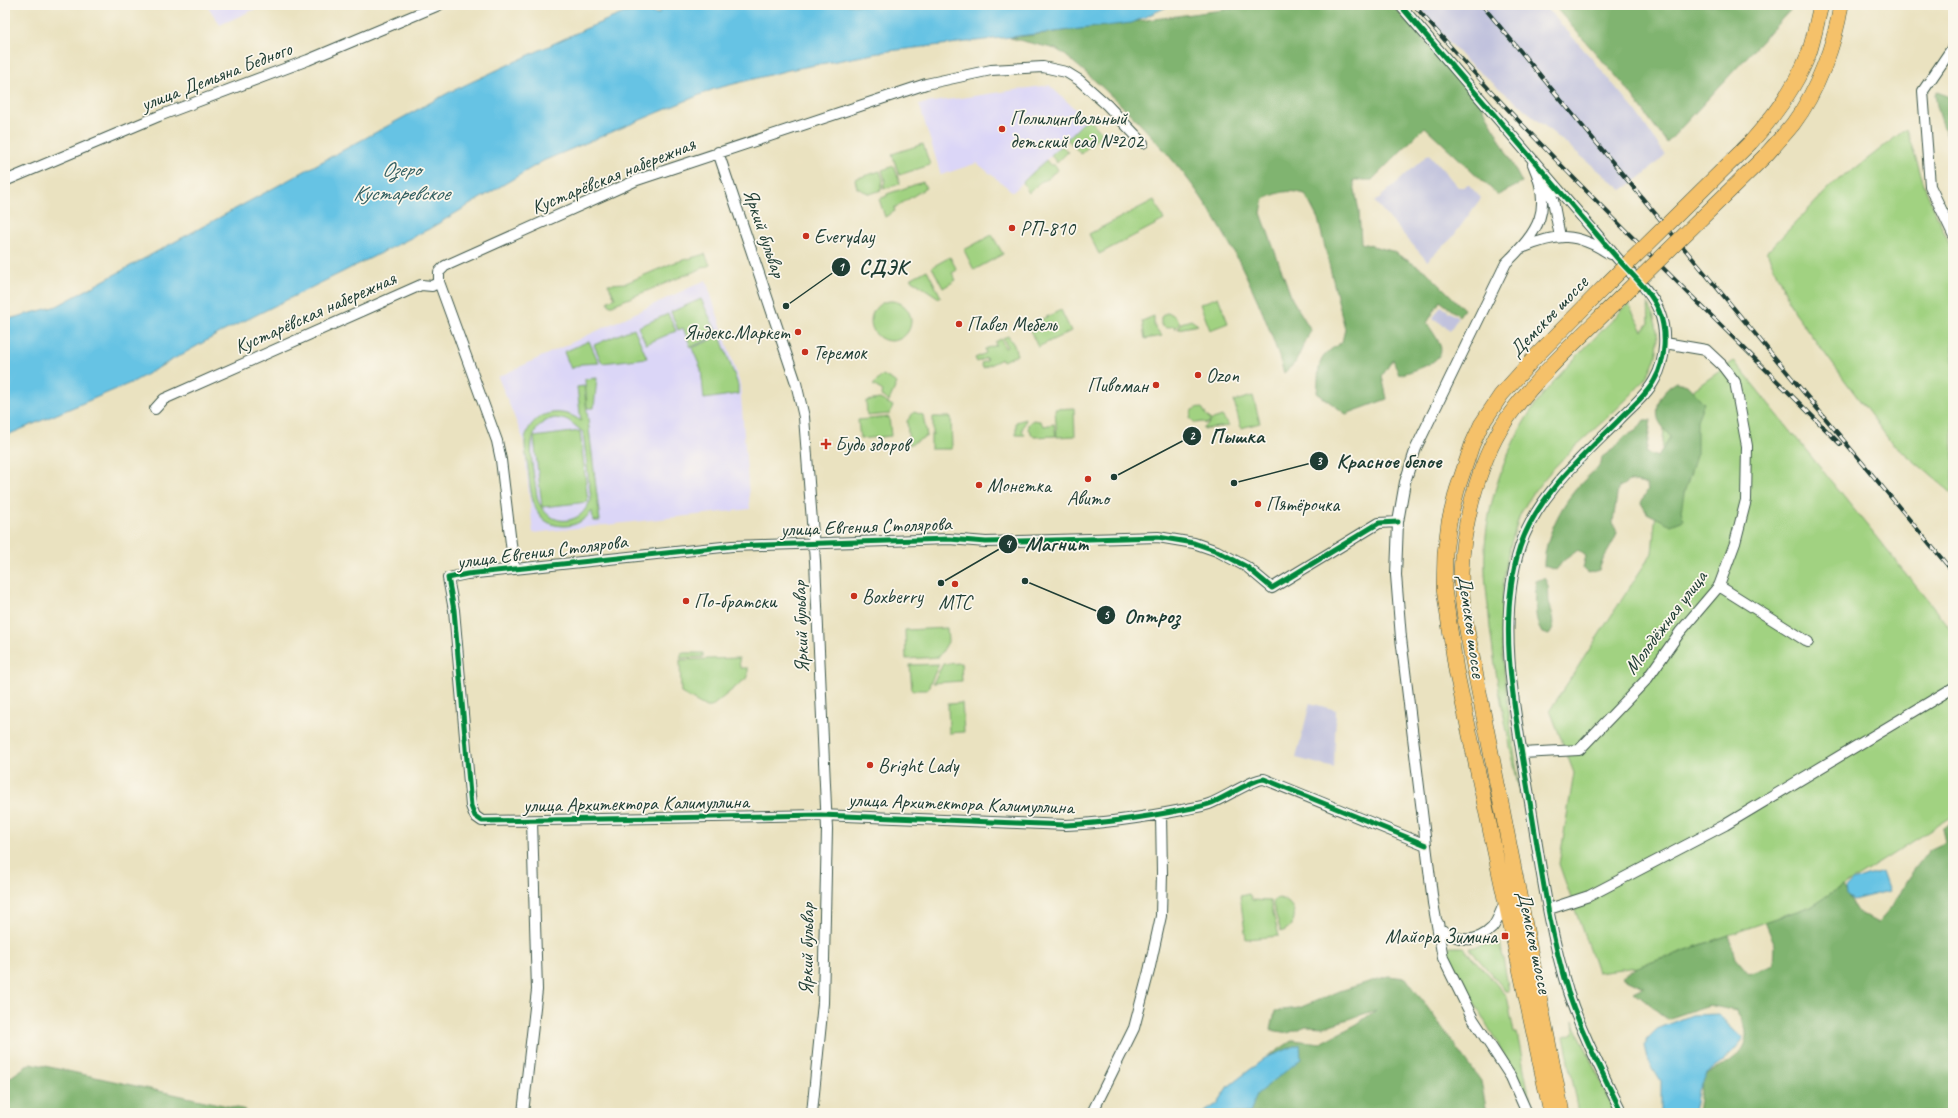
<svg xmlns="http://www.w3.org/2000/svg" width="1958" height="1118" font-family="Caveat,sans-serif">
	<rect width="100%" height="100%" fill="#fbf7ec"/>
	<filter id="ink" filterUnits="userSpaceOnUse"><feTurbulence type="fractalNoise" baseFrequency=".025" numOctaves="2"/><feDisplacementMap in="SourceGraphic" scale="8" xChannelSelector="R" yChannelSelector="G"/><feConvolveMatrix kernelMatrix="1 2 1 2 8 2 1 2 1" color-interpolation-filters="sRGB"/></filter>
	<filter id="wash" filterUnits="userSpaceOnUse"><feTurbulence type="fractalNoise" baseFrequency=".012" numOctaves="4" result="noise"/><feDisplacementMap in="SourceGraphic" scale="16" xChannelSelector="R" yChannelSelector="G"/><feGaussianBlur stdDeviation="0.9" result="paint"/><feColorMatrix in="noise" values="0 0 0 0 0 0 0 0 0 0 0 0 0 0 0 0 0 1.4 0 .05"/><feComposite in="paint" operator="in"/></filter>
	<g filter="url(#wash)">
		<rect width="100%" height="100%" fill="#eae2c0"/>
		<path fill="#dbd6f7" d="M207 5H264L220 25Z
			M1049 85 1087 120 1013 192 977 163 941 175 919 104Z
			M706 280 740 384 750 509 533 533 523 438 498 377Z"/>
		<path fill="#c1c2dd" d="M1417 5H1544L1593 60 1637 113 1665 155 1641 177 1622 190 1465 60Z
			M1429 154 1458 187H1464L1468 184 1481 198 1452 238 1427 261 1375 202Z
			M1441 306 1458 318 1450 330 1433 318Z
			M1310 703 1336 710 1334 768 1296 758Z"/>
		<path fill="#a1d281" stroke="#60885a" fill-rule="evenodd" d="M1088 118 1102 133 1081 154 1067 139Z
			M1906 129 1927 193 1953 252V494L1890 441 1794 312 1767 252 1839 178 1848 174Z
			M923 144 930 165 899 175 892 154Z
			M1061 145 1068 152 1057 163 1051 155Z
			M1046 160 1050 165H1055L1058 170 1052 174 1048 179 1040 182 1029 193 1023 182Z
			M894 166 900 184 883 189 885 180 882 170Z
			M880 171 883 180 881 190 870 194 857 188 855 179Z
			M923 182 926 188 894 208 895 211 885 217 879 199 887 196V194Z
			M1154 200 1164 220 1099 254 1089 234Z
			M992 235 1003 254 974 270 964 250Z
			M705 254 710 265 610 306 608 301 615 298 608 284 626 283 673 263Z
			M950 257 957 270 952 273 956 280 943 288 932 267Z
			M927 270 941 297 939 298 910 279Z
			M1218 297 1228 323 1210 330 1200 304Z
			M701 299 718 335 691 347 683 328 678 330 671 312Z
			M871 321a20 20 0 1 1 40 0a20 20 0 1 1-40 0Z
			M1648 303C1658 323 1662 346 1652 367 1642 386 1624 402 1608 417 1577 445 1541 475 1521 513 1518 519 1516 527 1514 533 1488 612 1510 713 1520 794 1507 732 1493 670 1488 606 1486 588 1484 568 1485 549 1487 504 1504 455 1527 417 1553 376 1594 340 1628 304L1643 331 1649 323Z
			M1061 310 1071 331 1038 347 1028 326Z
			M1166 313 1172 314 1180 322 1175 329 1174 326 1166 328 1161 325V317Z
			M668 314 676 331 646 344 638 327Z
			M1154 316V326L1162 336 1145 339 1142 321Z
			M1191 320 1198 325 1178 329 1181 323Z
			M634 328 647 358 602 363 594 345Z
			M720 336 738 385V394L704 399 701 369 692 348Z
			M1008 336 1014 345 1017 355 1003 361 1002 359 983 368 981 363 987 361 986 358 977 362 975 358 986 353 985 349 996 345 995 342 1001 339 1005 348 1007 347 1003 338Z
			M589 341 599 363 581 364 571 369 564 352Z
			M1734 361 1953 632V816L1811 906 1638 967 1597 972 1559 864 1574 773 1550 710 1652 553 1666 409Z
			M883 375 897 383 889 401 881 396 883 391 873 385Z
			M597 378 594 408H587L585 379Z
			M584 386 600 521H593L592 511C585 520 576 526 564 526 531 526 531 492 528 468 527 458 523 445 526 435 534 410 563 407 581 421L577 387ZM555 418 568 420 583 432 591 500C588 505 585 511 580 515 562 528 541 516 537 496 534 471 519 424 555 418Z
			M1253 396 1260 423 1241 428 1234 401Z
			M880 399 893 406 890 414 867 416 866 401Z
			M1199 407 1203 409 1206 415 1211 420 1206 424 1203 422 1195 423 1190 418 1192 410Z
			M1074 408 1075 436 1057 437 1055 409Z
			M914 412 923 415 927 436 909 445 907 421Z
			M1222 416 1229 426 1203 429 1213 419Z
			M889 417 891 436 860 439 858 420Z
			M933 417H951L952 449H931V435H933Z
			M1026 419 1022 430 1025 435H1016V422Z
			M1033 420 1040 421 1044 426 1054 424 1056 436 1034 437 1028 429V424Z
			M580 431 588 502 542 507 534 437Z
			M947 628 948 642 939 657 906 659 905 630Z
			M682 653H703V657L680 658Z
			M739 658 740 668H748V677L711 707H706L681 693 680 660Z
			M961 663 962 681 933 683 943 664Z
			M939 664 927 690H912L910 665Z
			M962 703 964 732 949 733 948 704Z
			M1249 894 1252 900 1270 901 1279 936 1246 939 1240 896Z
			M1279 898C1299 903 1299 926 1281 932L1273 905V901Z
			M1500 942 1509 991H1506L1469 948Z
			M1447 947H1463L1507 996 1514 1033H1517L1530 1100 1460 978 1449 955Z
			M1573 1021 1615 1113H1579L1564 1036 1574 1033Z"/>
		<path fill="#80b46f" stroke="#507852" d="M1260 5H1392L1482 105 1522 183 1498 195 1425 127 1372 180H1353L1359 211 1361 243 1392 251 1427 272 1464 309 1459 316 1440 301 1427 323C1431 330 1437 337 1440 345 1447 363 1411 371 1399 375L1393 359 1382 376 1387 399 1346 414 1317 393C1320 362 1315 359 1342 342L1345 329 1318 219 1305 194C1287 189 1280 192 1264 199L1261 213 1292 299 1311 330 1295 363 1284 373C1266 311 1233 242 1196 190 1159 139 1113 95 1065 55L1056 49 1010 38Z
			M1553 5H1795L1667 143 1624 85Z
			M1937 92 1953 98V160C1950 138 1938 118 1935 95Z
			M1677 382 1687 385 1704 403 1697 420V453L1684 493 1681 511 1684 520 1671 525 1647 513 1641 503 1648 489 1646 484 1629 481 1618 488 1613 522 1617 533C1613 546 1603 556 1599 570L1588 573 1583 568 1586 556 1578 550 1563 561 1556 570 1544 566C1544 544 1556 516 1569 498 1578 485 1590 475 1601 464L1602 457 1616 447 1624 437 1637 430 1644 420H1651L1646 453 1658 457 1670 437C1667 431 1659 424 1658 418 1655 401 1664 389 1677 382Z
			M1544 578C1550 586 1548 592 1549 602 1552 614 1558 624 1549 635L1542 633C1533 620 1536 598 1536 581Z
			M1953 821V1113H1698L1703 1075C1722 1067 1748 1055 1746 1031 1746 1025 1739 1017 1736 1011L1709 1005 1667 1019 1634 992 1644 987 1622 977 1638 967 1729 935 1736 958 1749 974 1774 965 1775 945 1765 922 1811 906 1842 886 1859 913 1878 923 1892 907 1905 882 1929 850 1946 842 1943 829Z
			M1388 976 1406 978 1481 1081 1487 1113H1233L1266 1058 1293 1040 1321 1043 1357 1024 1376 1010 1324 1027 1306 1026 1288 1033 1271 1030 1275 1011 1299 1008 1340 991Z
			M31 1063 246 1110 245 1113H5V1081Z"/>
		<path fill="#66c3e4" stroke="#42808c" d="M662 5H1171L1132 23 889 51 789 70 714 89 543 161 429 229 220 333 133 382 5 436V320L57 306 448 93 585 29 624 13 644 11 659 14Z
			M1882 871 1889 891 1853 900 1846 895 1845 888 1852 881Z
			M1718 1014 1743 1038 1724 1061 1707 1073 1698 1092 1694 1113H1661V1081L1647 1058 1644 1046 1648 1038 1657 1029 1692 1015Z
			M1300 1044 1301 1059 1257 1094 1250 1113H1203L1217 1104 1229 1086 1265 1058Z"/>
	</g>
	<g filter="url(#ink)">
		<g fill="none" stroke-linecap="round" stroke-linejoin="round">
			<g stroke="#3d5649" stroke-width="12">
				<path id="street" d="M1400 5 1618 259C1632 275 1651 291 1659 311 1667 331 1666 360 1655 379 1647 395 1630 408 1618 421 1582 457 1536 497 1520 547 1494 626 1518 727 1531 808 1541 869 1550 933 1568 992 1582 1034 1603 1074 1622 1113
					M1953 47 1923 91 1930 186 1953 234
					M718 152 796 383 804 417 815 561 827 829 823 1003 812 1113
					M1544 179 1553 200 1560 237
					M5 181 159 116 308 60 439 5
					M1522 248C1558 233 1576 232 1610 254
					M439 282 497 441 501 460 514 569
					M155 409 164 399 421 285 432 286 439 282V272L445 266 637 180 926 84 991 70 1043 67 1066 72 1079 80 1107 105 1143 143
					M1398 522 1379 523 1272 588 1247 567 1217 551 1194 543 1158 537 986 542 949 539 732 546 467 574 448 578 454 610 471 806 475 816 482 821 821 815 1066 825C1108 823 1141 818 1182 810 1191 808 1200 807 1209 804 1223 799 1253 779 1264 779L1426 845
					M1719 586 1808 642
					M1522 753 1579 750 1647 679 1680 632 1719 586 1735 543 1746 500 1747 446 1735 382 1722 365 1706 350 1665 343
					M1549 909 1589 896 1725 825 1953 688
					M1438 923 1439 928C1457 941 1475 945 1492 928 1498 921 1502 908 1506 900
					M523 1113 537 990 532 821
					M1092 1113 1134 1028 1149 971 1161 916 1162 873 1161 814
					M1527 1113 1511 1077 1473 1019 1443 958 1433 903 1401 638 1396 575 1398 522 1405 482 1416 448 1506 263C1539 231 1553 210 1533 164"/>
			</g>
			<g stroke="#3d5649" stroke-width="16">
				<path id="primary" d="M1751 142C1775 115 1796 87 1809 53 1814 38 1817 21 1821 5
					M1765 156C1774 146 1784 135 1793 124 1817 92 1835 44 1841 5
					M1551 1113 1456 670 1444 589 1445 553 1449 522 1457 490 1472 445 1481 425 1501 395 1538 354 1608 283
					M1562 1113 1468 636C1464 615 1461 594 1461 573 1463 521 1480 455 1511 413 1543 370 1584 334 1622 296"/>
			</g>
			<use href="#street" stroke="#fff" stroke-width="10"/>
			<use href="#primary" stroke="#f5c16b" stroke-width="15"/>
			<g stroke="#1f3d34" stroke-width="4">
				<path id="rail" d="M1414 5C1547 160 1697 299 1840 444
					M1482 5 1953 572"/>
			</g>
			<use href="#rail" stroke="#fbf7ec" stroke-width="2.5" stroke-dasharray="8" stroke-linecap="butt"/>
			<g stroke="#3d5649" stroke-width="16" stroke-linecap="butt">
				<path id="primary-bridge" d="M1608 283 1751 142
					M1622 296 1765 156"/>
			</g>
			<use href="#primary-bridge" stroke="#f5c16b" stroke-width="15"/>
			<g stroke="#fbf7ec" stroke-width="8">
				<path id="cycleway" d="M1400 5 1618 259C1632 275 1651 291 1659 311 1667 331 1666 360 1655 379 1647 395 1630 408 1618 421 1582 457 1536 497 1520 547 1494 626 1518 727 1531 808 1541 869 1550 933 1568 992 1582 1034 1603 1074 1622 1113
					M1398 522 1379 523 1272 588 1247 567 1217 551 1194 543 1158 537 986 542 949 539 732 546 467 574 448 578 454 610 471 806 475 816 482 821 821 815 1066 825C1108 823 1141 818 1182 810 1191 808 1200 807 1209 804 1223 799 1253 779 1264 779L1426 845"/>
			</g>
			<use href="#cycleway" stroke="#00873e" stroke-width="5"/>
		</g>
	</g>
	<g fill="#c8321e" stroke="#fbf7ec" stroke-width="1.5">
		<circle cx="1002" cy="129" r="4"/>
		<circle cx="1012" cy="228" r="4"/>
		<circle cx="806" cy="236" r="4"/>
		<circle cx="959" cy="324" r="4"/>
		<circle cx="798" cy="332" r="4"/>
		<circle cx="805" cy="352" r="4"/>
		<circle cx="1198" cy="375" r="4"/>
		<circle cx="1156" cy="385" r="4"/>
		<path d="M824 438h4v4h4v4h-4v4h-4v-4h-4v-4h4z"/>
		<circle cx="1088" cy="479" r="4"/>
		<circle cx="979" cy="485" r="4"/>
		<circle cx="1258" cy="504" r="4"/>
		<circle cx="955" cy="584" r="4"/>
		<circle cx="854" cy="596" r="4"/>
		<circle cx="686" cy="601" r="4"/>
		<circle cx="870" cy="765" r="4"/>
		<rect x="1501" y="932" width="8" height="8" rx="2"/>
	</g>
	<g text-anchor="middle" stroke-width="3.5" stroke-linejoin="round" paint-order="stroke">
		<g font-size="20" fill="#1f3d34" stroke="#fbf7ec">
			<text transform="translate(216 76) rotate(-21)" y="7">улица Демьяна Бедного</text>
			<text transform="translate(613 175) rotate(-22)" y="7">Кустарёвская набережная</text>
			<text transform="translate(765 233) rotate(71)" y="7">Яркий бульвар</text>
			<text transform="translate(315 312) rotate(-24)" y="7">Кустарёвская набережная</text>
			<text transform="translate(1548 316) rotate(-46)" y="7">Демское шоссе</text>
			<text transform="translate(866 526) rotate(-2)" y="7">улица Евгения Столярова</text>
			<text transform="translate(542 551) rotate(-7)" y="7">улица Евгения Столярова</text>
			<text transform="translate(1665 622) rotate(-53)" y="7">Молодёжная улица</text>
			<text transform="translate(1472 626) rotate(82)" y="7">Демское шоссе</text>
			<text transform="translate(800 627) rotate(-92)" y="7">Яркий бульвар</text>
			<text transform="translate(636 803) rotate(-1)" y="7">улица Архитектора Калимуллина</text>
			<text transform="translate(961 803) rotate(2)" y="7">улица Архитектора Калимуллина</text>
			<text transform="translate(1535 942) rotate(78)" y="7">Демское шоссе</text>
			<text transform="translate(806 949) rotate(-89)" y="7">Яркий бульвар</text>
		</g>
		<g font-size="20" fill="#1f3d34" stroke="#fbf7ec" text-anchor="start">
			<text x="1010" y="125">Полилингвальный<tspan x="1010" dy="23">детский сад №202</tspan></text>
			<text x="1020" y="235">РП-810</text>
			<text x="814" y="243">Everyday</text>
			<text x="967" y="331">Павел Мебель</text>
			<text x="790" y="339" text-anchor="end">Яндекс.Маркет</text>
			<text x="813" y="359">Теремок</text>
			<text x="1206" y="382">Ozon</text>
			<text x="1148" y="392" text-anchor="end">Пивоман</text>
			<text x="835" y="451">Будь здоров</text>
			<text x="987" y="492">Монетка</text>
			<text x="1088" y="505" text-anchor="middle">Авито</text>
			<text x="1266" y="511">Пятёрочка</text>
			<text x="862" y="603">Boxberry</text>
			<text x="694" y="608">По-братски</text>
			<text x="955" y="609" text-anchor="middle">МТС</text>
			<text x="878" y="772">Bright Lady</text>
			<text x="1497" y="943" text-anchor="end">Майора Зимина</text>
		</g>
		<g font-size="21" font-style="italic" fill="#315e60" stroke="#fbf7ec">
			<text x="401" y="176">Озеро<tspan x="401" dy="24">Кустаревское</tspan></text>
		</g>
	</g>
	<path fill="none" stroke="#1f3d34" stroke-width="1.5" d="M786 306L841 267M1114 477L1192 436M1234 483L1319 461M941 583L1008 544M1025 581L1106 615"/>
	<g fill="#1f3d34" stroke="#fbf7ec" stroke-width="1.5">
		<circle cx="786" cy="306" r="4"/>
		<circle cx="1114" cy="477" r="4"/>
		<circle cx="1234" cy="483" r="4"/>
		<circle cx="941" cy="583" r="4"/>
		<circle cx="1025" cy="581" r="4"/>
		<circle cx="841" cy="267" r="10"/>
		<circle cx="1192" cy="436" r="10"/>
		<circle cx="1319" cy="461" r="10"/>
		<circle cx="1008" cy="544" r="10"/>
		<circle cx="1106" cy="615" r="10"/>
	</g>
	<g font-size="12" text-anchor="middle" font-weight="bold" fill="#fff">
		<text x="841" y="271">1</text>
		<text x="1192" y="440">2</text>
		<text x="1319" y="465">3</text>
		<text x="1008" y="548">4</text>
		<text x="1106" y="619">5</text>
	</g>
	<g font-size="21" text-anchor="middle" font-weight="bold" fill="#1f3d34" stroke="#fbf7ec" stroke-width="3.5" stroke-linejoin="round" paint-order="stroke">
		<text x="883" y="274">СДЭК</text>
		<text x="1237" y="443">Пышка</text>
		<text x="1389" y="468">Красное белое</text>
		<text x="1057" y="551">Магнит</text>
		<text x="1152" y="623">Оптроз</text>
	</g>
	<rect width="1958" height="1118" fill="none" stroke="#fbf7ec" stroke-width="20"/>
</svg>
